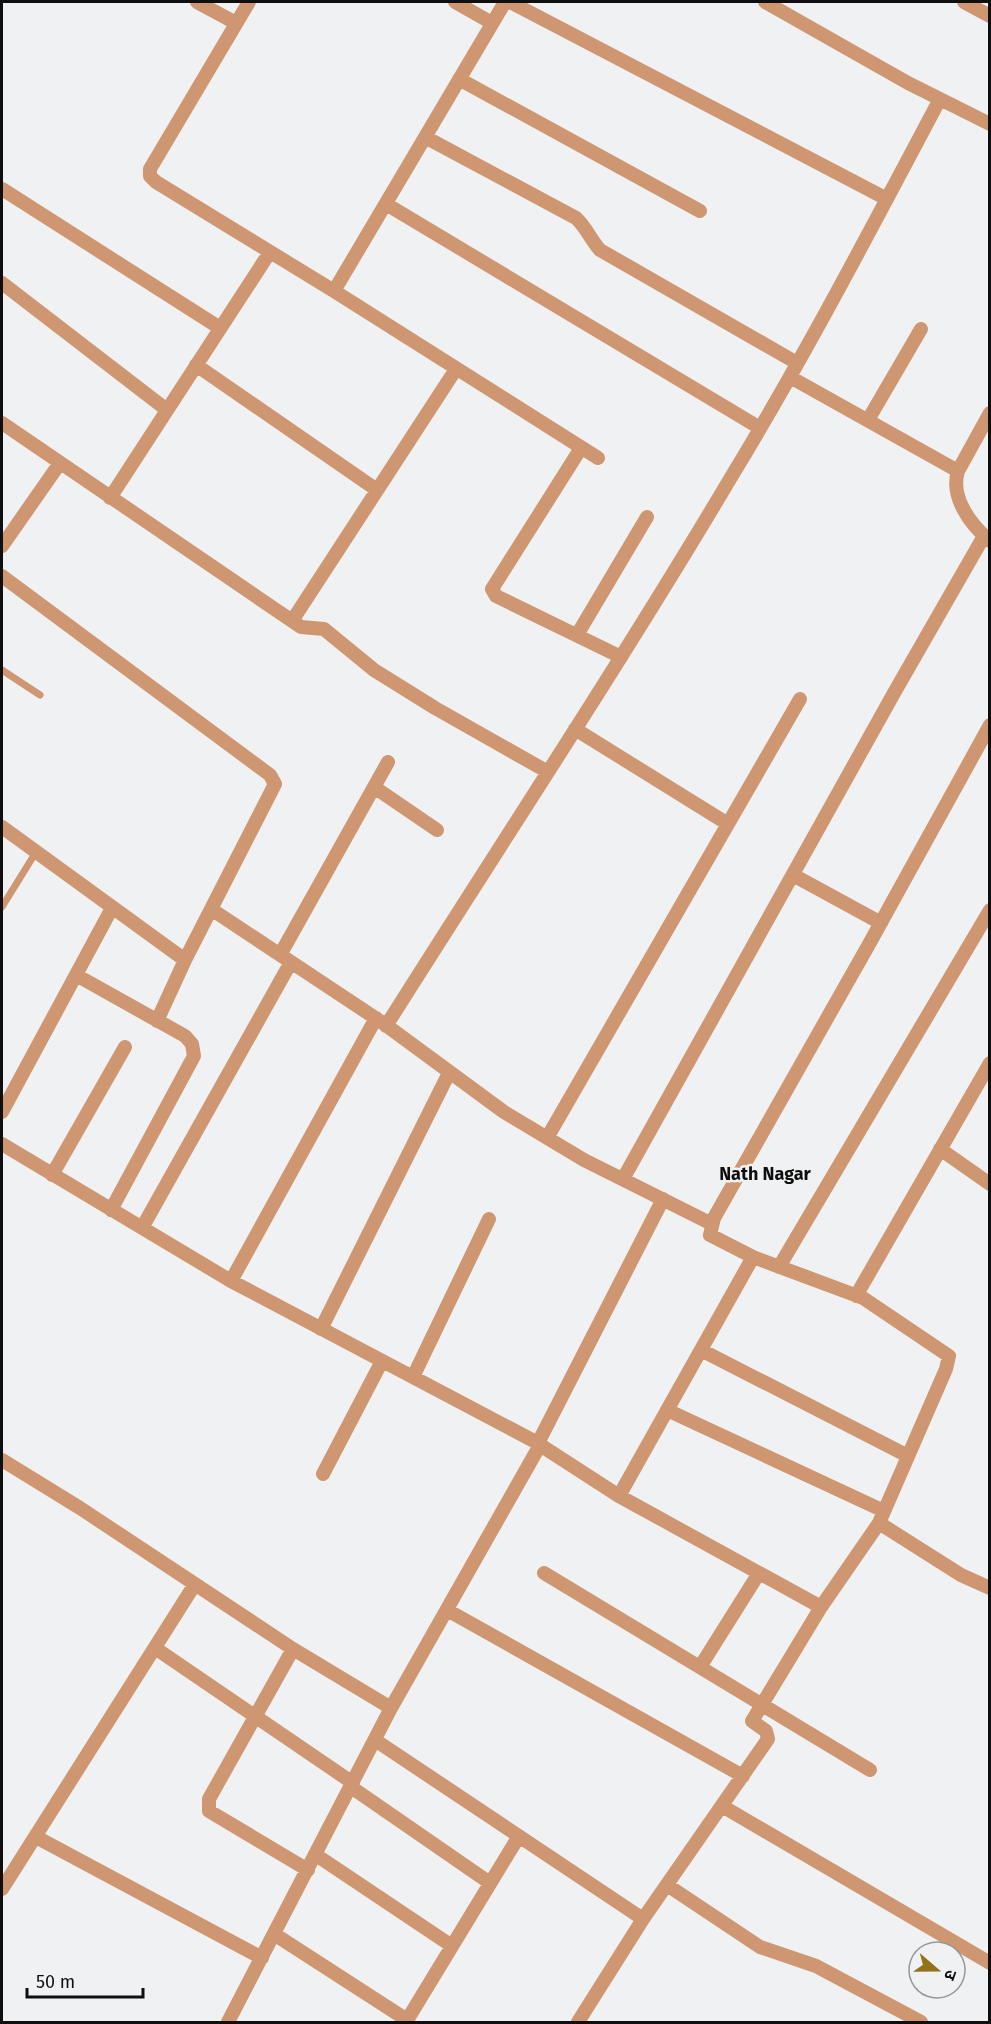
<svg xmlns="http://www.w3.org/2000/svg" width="991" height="2024" font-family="'Fira Sans','Noto Sans Devanagari',sans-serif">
	<rect width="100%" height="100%" fill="#f0f1f2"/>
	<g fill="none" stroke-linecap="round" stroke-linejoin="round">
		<path stroke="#ce9771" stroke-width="7" d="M2 670 40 695
			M2 907 36 852"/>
		<path stroke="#ce9771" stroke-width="14" d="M197 2 236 23
			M249 2 150 169V176L156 182 334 291 598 458
			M455 2 492 23
			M510 2 887 199
			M765 2 908 83 990 124
			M964 2 990 16
			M459 79 700 211
			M425 137 576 218C586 227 591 240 600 250L797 363
			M2 189 220 328
			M386 204 760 428
			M2 283 167 410
			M334 291 505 2
			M196 365 377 490
			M790 377 958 471
			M990 413 958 471C950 497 970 524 990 541
			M868 420 921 329
			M2 423 301 627 324 629 374 670 435 708 548 772
			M581 448 492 589 496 596 621 657
			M110 498 270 252
			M2 546 60 463
			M2 576 270 775 275 784 185 960 157 1021
			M292 621 456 369
			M577 635 647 517
			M575 729 728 824
			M374 787 437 830
			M2 827 185 960
			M793 875 881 923
			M211 909 383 1023 504 1112 584 1160 712 1224
			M280 955 388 762
			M76 975 185 1036 192 1044 194 1056 111 1210
			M386 1026C502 842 622 661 733 474 807 352 873 225 940 99
			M2 1112 112 908
			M547 1138 800 699
			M2 1144 231 1281 534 1441 619 1496 821 1607
			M940 1149 990 1184
			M52 1175 125 1047
			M623 1179 894 693 984 536
			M142 1228 291 962
			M779 1267 990 910
			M231 1281 376 1018
			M856 1296 990 1063
			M321 1329 449 1073
			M701 1350 908 1456
			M413 1377 489 1219
			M667 1410 884 1511
			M538 1443 663 1199
			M2 1460 80 1508 293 1649 391 1708
			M323 1474 382 1361
			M619 1496 753 1257
			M879 1523 946 1369 949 1356 863 1298 753 1257 710 1235 714 1218 868 946 990 725
			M544 1573 870 1770
			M447 1610 743 1776
			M155 1648 353 1783
			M293 1649 209 1799V1811L308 1870
			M700 1667 759 1573
			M375 1740 643 1919
			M351 1787 490 1883
			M722 1806 990 1963
			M36 1837 262 1958
			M316 1855 452 1946
			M667 1885 760 1947 816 1966 921 2022
			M2 1889 195 1584
			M274 1934 407 2020
			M228 2022 391 1708 540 1445
			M406 2022 519 1836
			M578 2022 643 1919 768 1739 766 1731 752 1721 821 1607 879 1523 961 1575 990 1588"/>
	</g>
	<g text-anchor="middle" stroke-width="5" stroke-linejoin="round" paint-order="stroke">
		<g font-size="18" font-weight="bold" fill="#0f0f10" stroke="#f0f1f2">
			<text x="765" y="1180">Nath Nagar</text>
		</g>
	</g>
	<rect width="991" height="2024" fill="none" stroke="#0f0f10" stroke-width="6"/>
	<g transform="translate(937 1970) rotate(110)"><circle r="28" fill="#f0f1f2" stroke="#969798" stroke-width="1.5"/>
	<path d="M0-4.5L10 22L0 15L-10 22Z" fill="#947219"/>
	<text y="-9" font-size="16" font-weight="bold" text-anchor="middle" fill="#0f0f10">उ</text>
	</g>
	<path d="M27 1988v9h116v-9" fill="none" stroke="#0f0f10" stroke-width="3"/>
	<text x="36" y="1988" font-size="18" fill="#0f0f10" stroke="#f0f1f2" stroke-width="4.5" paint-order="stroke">50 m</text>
</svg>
